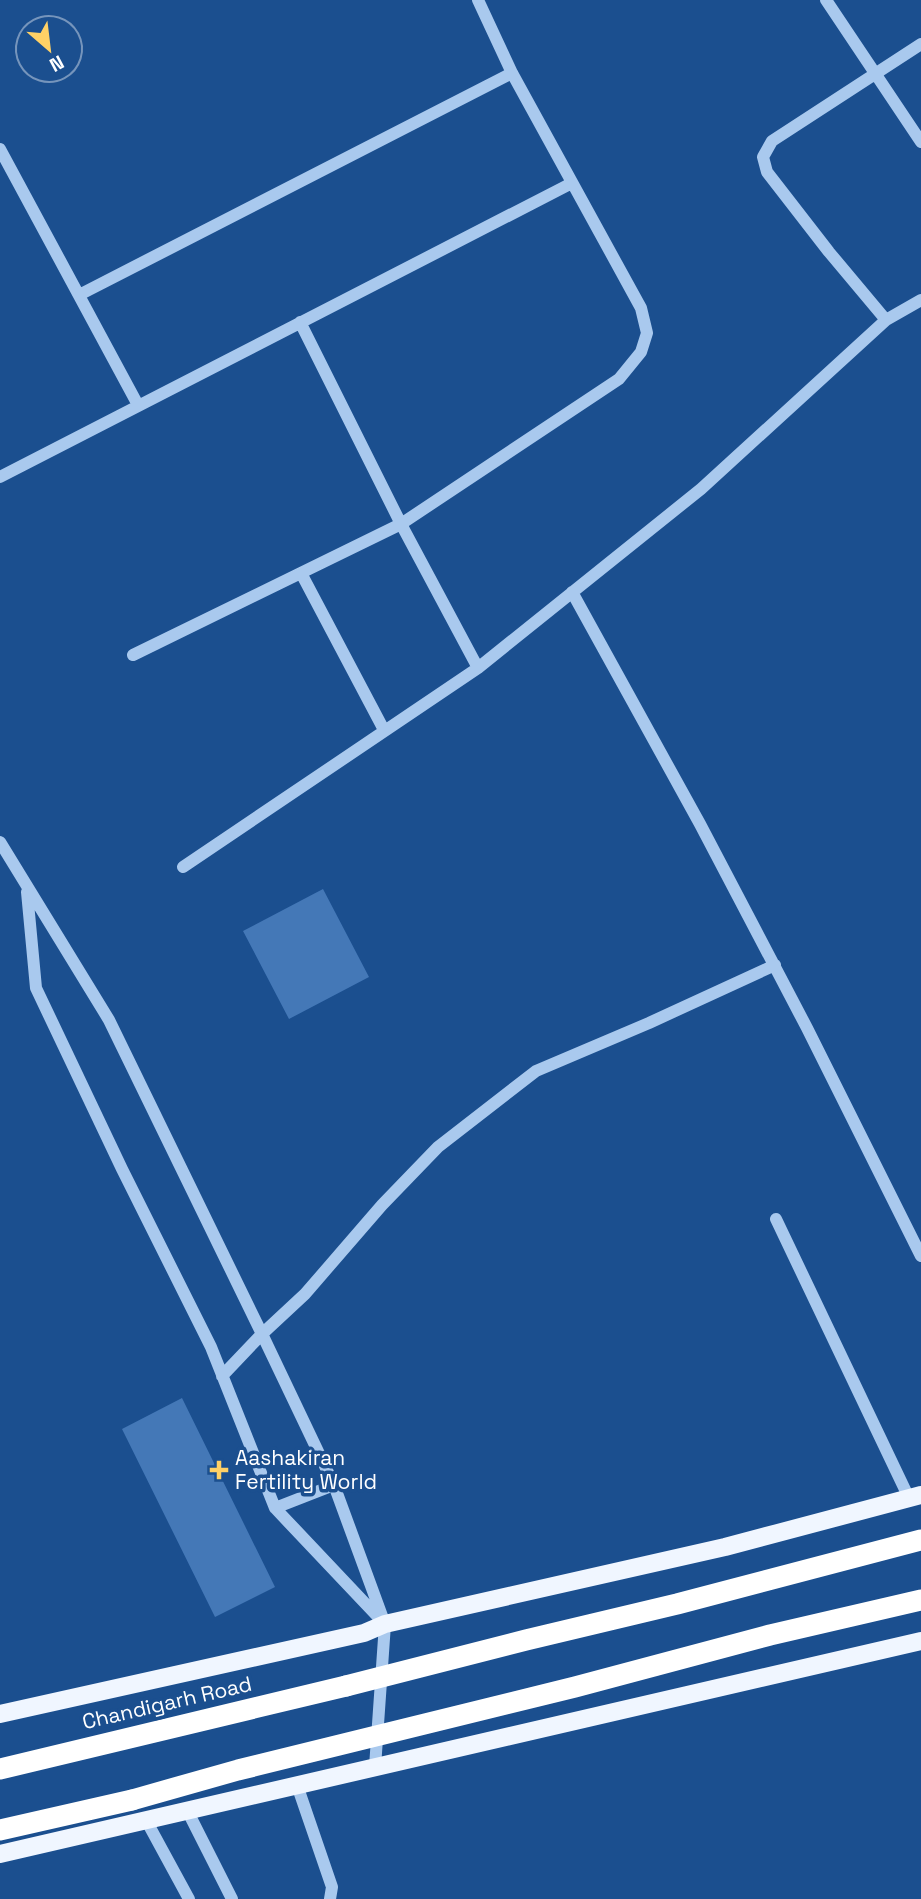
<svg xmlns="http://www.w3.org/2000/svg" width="921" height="1899" font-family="'Space Grotesk',sans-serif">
	<rect width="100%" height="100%" fill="#1b4f8f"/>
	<path fill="#4478b7" d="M323 889 369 977 289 1019 243 931Z
		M182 1398 275 1587 215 1617 122 1429Z"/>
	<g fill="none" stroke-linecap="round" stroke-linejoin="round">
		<path stroke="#a9c9ee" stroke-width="12" d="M826 0 921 142
			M0 149 138 405
			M79 295 512 73
			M886 320 829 252 767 172 763 157 772 141 921 44
			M300 322 401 524 478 668
			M0 477 572 183
			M301 573 384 730
			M572 592 700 824 807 1028 921 1256
			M133 655 401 524 619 379 641 352 647 333 641 308 512 73 478 0
			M0 842 109 1020 262 1334 334 1485 385 1624 375 1767
			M183 867 478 668 701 489 886 320 921 300
			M27 892 36 988 122 1169 211 1347 275 1508 380 1619
			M776 1219 909 1498
			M222 1376 262 1334 305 1294 382 1205 438 1147 536 1071 649 1023 775 965
			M275 1508 334 1485
			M297 1785 332 1887 330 1899
			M187 1810 232 1899
			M146 1820 189 1899"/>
		<path stroke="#f0f6ff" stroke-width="18" d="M0 1714 364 1633 385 1624 725 1547 921 1495
			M0 1854 921 1641"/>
		<path stroke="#fff" stroke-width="21" d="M0 1769 346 1686
			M0 1830 132 1800"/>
		<path stroke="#fff" stroke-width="21" d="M346 1686 526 1640 677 1604 921 1540
			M132 1800 238 1770 575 1687 770 1635 921 1600"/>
	</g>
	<path fill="#ffd166" stroke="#1b4f8f" stroke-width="2.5" d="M215.5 1459.5h7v7h7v7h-7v7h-7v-7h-7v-7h7z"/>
	<g text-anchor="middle" stroke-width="7" stroke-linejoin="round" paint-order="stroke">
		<g font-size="21" fill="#fff" stroke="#1b4f8f" text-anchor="start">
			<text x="235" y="1465">Aashakiran<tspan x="235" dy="24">Fertility World</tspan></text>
		</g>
		<g font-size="21" fill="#fff" stroke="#1b4f8f">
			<text transform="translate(167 1703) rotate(-13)" y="7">Chandigarh Road</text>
		</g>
	</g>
	<g transform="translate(49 49) rotate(152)"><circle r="33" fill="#1b4f8f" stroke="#7695bc" stroke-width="2"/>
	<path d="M0-5L12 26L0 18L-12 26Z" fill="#ffd166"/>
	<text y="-10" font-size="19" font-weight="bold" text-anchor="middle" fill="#ffffff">N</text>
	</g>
</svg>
